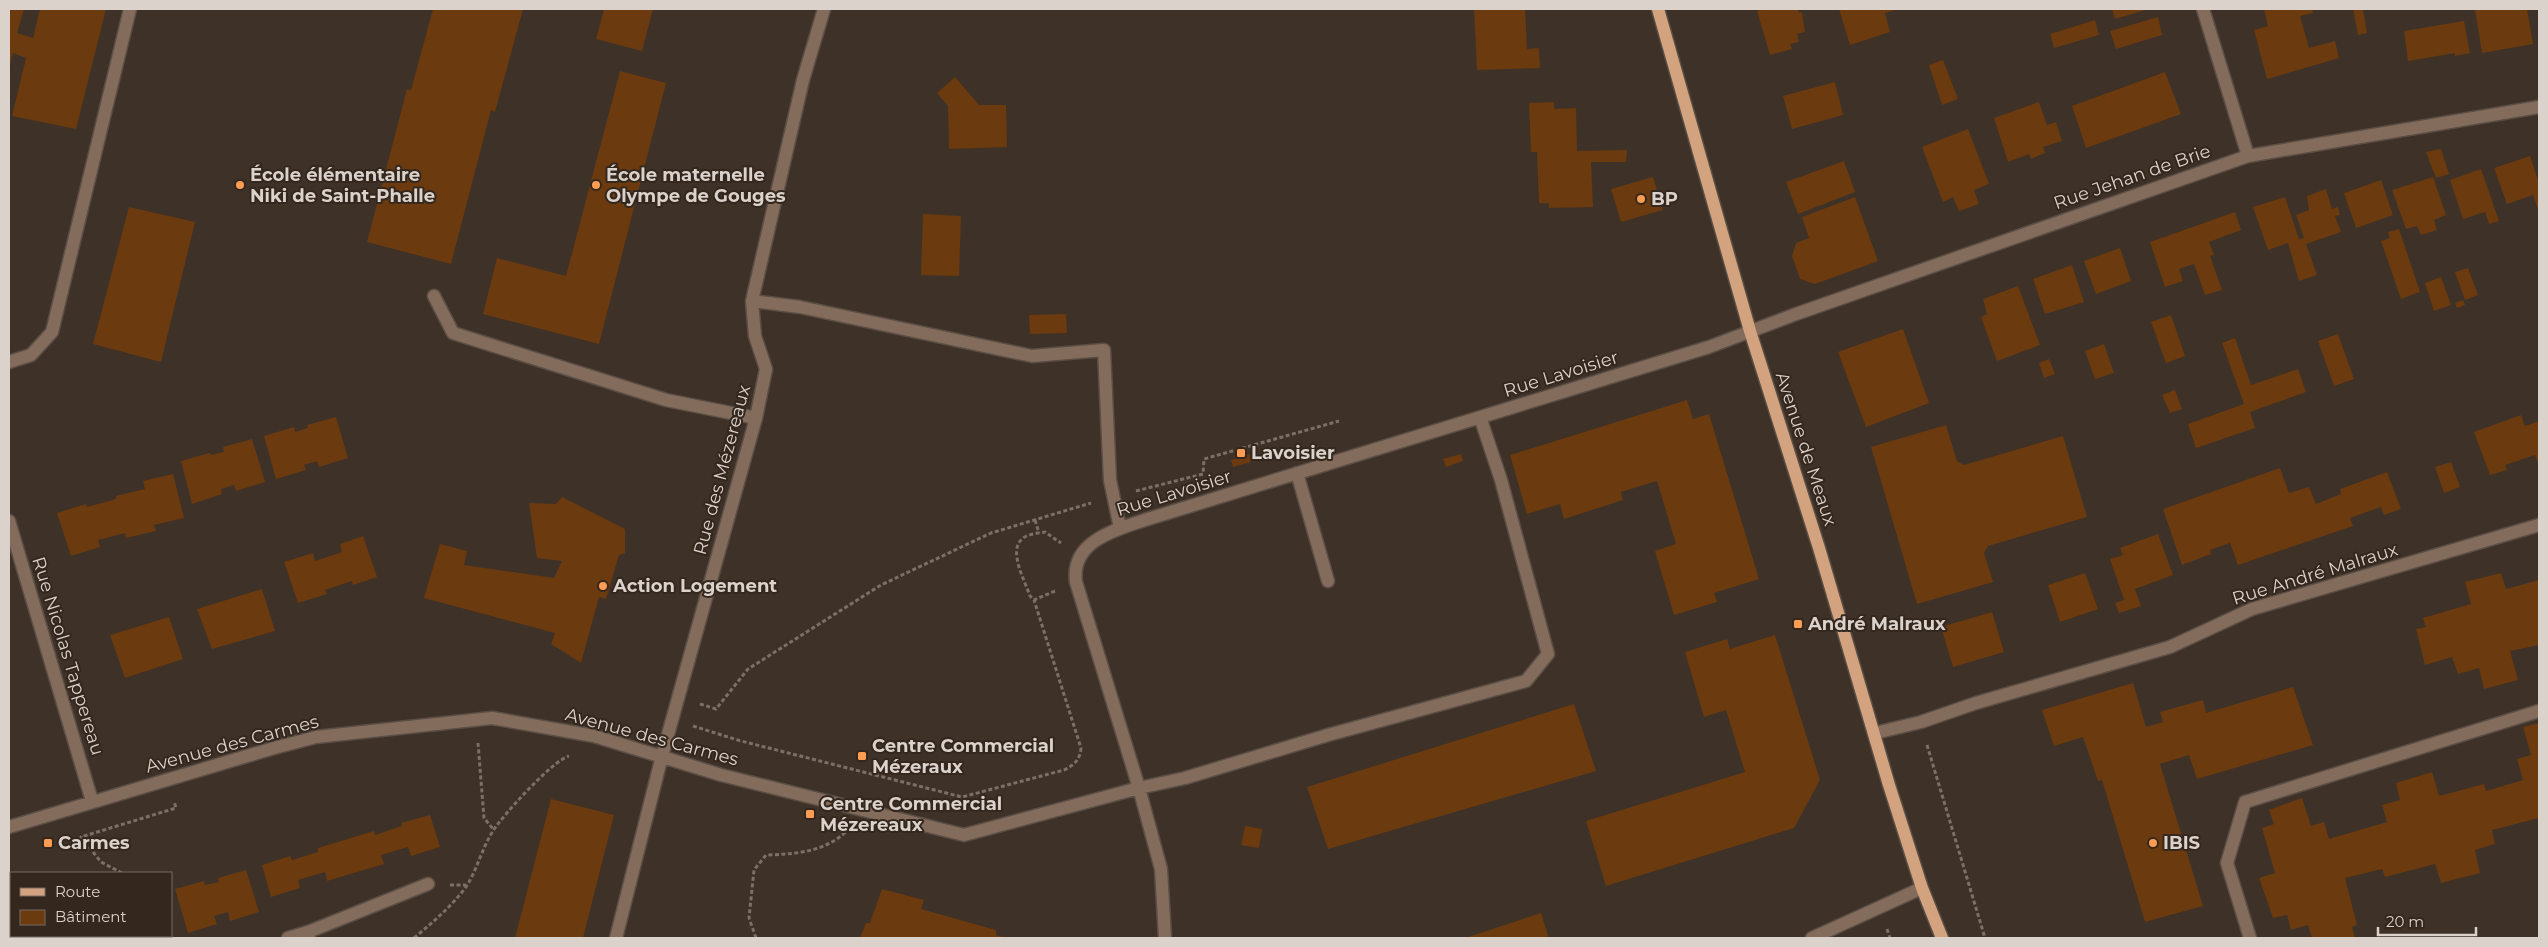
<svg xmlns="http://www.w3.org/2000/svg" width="2548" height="947" font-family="Montserrat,sans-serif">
	<rect width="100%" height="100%" fill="#3e3127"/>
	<path fill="#6b3a0f" d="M9 9H24L17 33 33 38 40 9H106L76 129 12 116 26 58 13 53 9 68Z
		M433 9H523L495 112 491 110 451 264 367 242 407 89 411 90Z
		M604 9H653L642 51 596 39Z
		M1474 9H1525L1527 49 1539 48 1540 68 1477 70Z
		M1764 9H1798L1799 13 1802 12 1805 32 1797 34 1799 42 1790 44 1792 49 1770 55 1757 11Z
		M1839 9H1898L1885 13 1890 32 1850 45Z
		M2112 9H2149L2115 19Z
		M2264 9H2312L2313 13 2300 16 2309 48 2335 41 2339 58 2267 79 2254 30 2268 26Z
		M2353 9H2363L2367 33 2358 35Z
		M2475 9H2527L2533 44 2482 53Z
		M2158 17 2162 35 2116 49 2110 31Z
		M2095 20 2099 35 2054 48 2050 34Z
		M2464 21 2470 53 2455 56V53L2408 61 2404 31Z
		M1943 60 1958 99 1942 105 1929 65Z
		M620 71 666 83 599 344 483 314 497 258 566 276Z
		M2165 72 2181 114 2086 148 2072 106Z
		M955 77 979 105H1006L1007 147 949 149 948 106 937 93Z
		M1835 82 1843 115 1792 129 1783 96Z
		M1554 102V109L1576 108 1577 151 1627 150 1626 162H1591L1593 207 1549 208V203H1539L1537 152H1531L1529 103Z
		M2039 102 2047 125 2056 122 2062 141 2043 147 2045 153 2031 159 2029 154 2008 162 1994 118Z
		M1968 129 1989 184 1974 190 1979 204 1959 211 1953 197 1943 202 1922 147Z
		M2441 149 2449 174 2436 178 2426 152Z
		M2530 156 2539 183V212L2533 195 2507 204 2494 168Z
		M1844 161 1855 192 1798 214 1786 182Z
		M2481 169 2499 221 2489 224 2485 212 2463 219 2450 180Z
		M1653 177 1663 210 1621 222 1611 189Z
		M2433 177 2446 215 2434 220 2437 230 2421 235 2417 226 2406 229 2392 190Z
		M2381 180 2393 215 2356 228 2344 193Z
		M2326 189 2332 209 2338 207 2340 215 2335 216 2341 232 2306 244 2317 275 2299 281 2288 243 2268 250 2253 207 2285 197 2299 239 2304 238 2296 215 2309 210 2307 196Z
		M1855 197 1878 261 1815 284 1800 279 1792 256 1796 243 1809 238 1802 217Z
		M129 207 195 222 161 362 93 344Z
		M2235 212 2241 230 2209 242 2214 255 2210 256 2222 290 2205 295 2194 264 2179 269 2183 281 2165 287 2150 242Z
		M923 214 961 216 959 276 921 275Z
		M2399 229 2420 292 2401 299 2381 241 2390 238 2388 232Z
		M2120 248 2131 281 2096 294 2084 261Z
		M2072 265 2084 302 2045 314 2033 279Z
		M2468 268 2478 295 2465 300 2455 272Z
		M2441 277 2451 305 2434 311 2425 283Z
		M2018 286 2040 345 1997 361 1981 317 1987 314 1983 299Z
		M2463 300 2465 305 2457 308 2455 303Z
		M1066 314 1067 333 1030 334 1029 315Z
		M2171 315 2185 356 2166 363 2151 322Z
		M1903 329 1929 403 1866 427 1838 352Z
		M2338 334 2354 379 2334 386 2318 341Z
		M2235 338 2251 385 2298 369 2306 392 2250 412 2255 428 2196 448 2188 424 2244 404 2222 343Z
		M2104 344 2114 373 2095 379 2085 351Z
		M2049 359 2055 374 2044 378 2039 363Z
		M2175 390 2182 409 2170 413 2162 395Z
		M1687 400 1693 419 1709 414 1759 579 1714 593 1717 602 1674 615 1655 551 1676 544 1657 481 1621 492 1623 500 1564 519 1560 504 1527 514 1510 455Z
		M2521 415 2525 426 2539 421V466L2535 455 2505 465 2507 470 2490 475 2474 432Z
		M336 417 348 458 319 467 317 461 304 465 306 470 276 479 264 436 294 427 295 432 308 428 307 425Z
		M1946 425 1957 461 1964 465 2063 436 2087 517 1988 546 1984 553 1993 582 1917 604 1871 447Z
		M252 439 265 482 236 491 234 485 221 489 222 494 192 504 181 461 210 453 211 455 224 452 223 447Z
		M1249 454 1251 462 1233 467 1231 460Z
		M1461 454 1463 461 1446 467 1443 459Z
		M2451 462 2460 487 2444 493 2435 467Z
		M2280 468 2289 493 2309 487 2316 504 2341 494 2340 489 2387 472 2401 509 2384 515 2381 507 2350 518 2353 526 2238 565 2230 543 2210 550 2211 554 2182 565 2163 509Z
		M173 474 184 518 154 525 156 531 126 538 125 533 98 540 100 547 71 556 57 513 86 504 87 507 116 499V496L145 489 143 481Z
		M562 497 625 529V553L619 555 606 599 599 597 581 663 551 644 555 633 424 598 440 544 467 551 464 565 554 578 562 561 537 558 529 503 556 504Z
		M2158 534 2173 575 2135 589 2141 606 2119 613 2115 603 2124 600 2110 559 2123 555 2120 548Z
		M363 536 377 577 353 585 352 581 325 590 327 594 298 603 284 562 313 553 315 561 342 552 340 544Z
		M2085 573 2098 609 2060 622 2048 585Z
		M2501 573 2506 589 2539 580V645L2510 651 2518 680 2484 689 2479 668 2458 674 2452 657 2425 665 2416 629 2426 627 2423 618 2471 604 2465 582Z
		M262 589 275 631 212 649 197 609Z
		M1992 612 2004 652 1953 667 1941 627Z
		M169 617 183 659 125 678 110 635Z
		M1775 635 1820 780 1794 828 1606 886 1586 821 1745 772 1726 710 1704 717 1685 652 1727 639 1730 649Z
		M2133 683 2146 727 2163 722 2160 712 2203 700 2206 713 2293 687 2313 745 2197 779 2189 755 2160 764 2203 906 2145 922 2102 780 2098 781 2083 737 2054 746 2042 710Z
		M1574 704 1596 771 1328 849 1307 787Z
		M2539 723V818L2492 830 2495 844 2475 850 2480 873 2441 883 2435 864 2385 877 2382 869 2345 878 2357 925 2352 927 2355 938H2312L2308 925 2291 930 2287 915 2273 918 2259 878 2275 873 2262 828 2274 824 2269 810 2302 798 2311 826 2324 822 2329 839 2387 822 2382 805 2400 800 2396 783 2432 772 2439 796 2484 784 2486 791 2523 780 2517 759 2531 755 2523 727Z
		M551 799 614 815 583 938H515Z
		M430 815 440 847 411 856 408 847 381 855 384 864 327 881 325 872 298 880 300 888 271 897 262 865 290 856 292 860 318 852V848L374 831 375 835 402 826 401 823Z
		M1245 826 1262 829 1259 848 1241 845Z
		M246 870 259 912 230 921 228 912 214 916 217 924 188 933 175 889 204 881 205 885 219 882 218 878Z
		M882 889 924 900 921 909 996 930V935L1006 938H860L866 923H870Z
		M1541 913 1549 938H1465Z
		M16 936H92L93 938H9Z"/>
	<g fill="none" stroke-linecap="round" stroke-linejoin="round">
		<g stroke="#5a4e45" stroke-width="15">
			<path id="minor" d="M2203 9 2248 156
				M434 296 453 333 666 400 756 418
				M752 301 800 307 1032 356 1104 350 1110 480 1120 528
				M9 362 31 355 52 332 130 9
				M1297 473 1328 581
				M9 521 92 801
				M1875 733 1921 722 1976 703 2170 647 2252 609 2539 525
				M9 827 274 748 316 737 492 718 594 736 721 775 964 835 1139 788 1185 778 1328 735 1526 681 1548 654 1501 480 1480 417
				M308 932 428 884
				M288 938 308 932 309 938
				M616 938 662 756 756 418 766 369 755 336 752 301 803 80 824 9
				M1165 938 1161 869 1139 788 1076 582C1070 541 1117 529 1148 519L1709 347 1796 314 2248 156 2539 107
				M1812 938 1922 888
				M2250 938 2227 863 2245 802 2539 711"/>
		</g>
		<g stroke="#5a4e45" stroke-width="15">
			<path id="major" d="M1658 9 1750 331 1819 548 1889 785 1922 888 1942 938"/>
		</g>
		<path stroke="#7b7068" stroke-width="3" stroke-dasharray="4 2.5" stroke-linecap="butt" d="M1136 491 1203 474 1204 459 1339 421
			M1035 520 1039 533
			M1055 591 1034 600 1030 596C1025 581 1008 551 1022 539 1027 534 1039 533 1045 532L1061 543
			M700 704 716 709 748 669 881 585 991 533 1091 503
			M693 726 741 741 962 797 1064 770C1074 765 1080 760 1081 748L1034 600
			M478 743 484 818 494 830
			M1927 745 1985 938
			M122 873 101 862 81 837 176 808 174 801
			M450 885H466
			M1887 929 1890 938
			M148 938 149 936
			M414 938C433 922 451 907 466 887 477 870 482 848 493 831 503 815 553 760 569 756
			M756 938 749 918 754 870 766 855C797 854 826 852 849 829"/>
		<use href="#minor" stroke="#846c5c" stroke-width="12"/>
		<use href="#major" stroke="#d3a380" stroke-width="12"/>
	</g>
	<g fill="#fc9d53" stroke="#34271e" stroke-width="2">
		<circle cx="240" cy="185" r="5"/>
		<circle cx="596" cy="185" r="5"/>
		<circle cx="1641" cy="199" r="5"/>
		<rect x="1236" y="448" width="10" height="10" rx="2.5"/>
		<circle cx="603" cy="586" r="5"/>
		<rect x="1793" y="619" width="10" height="10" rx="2.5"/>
		<rect x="857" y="751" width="10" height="10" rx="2.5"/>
		<rect x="805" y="809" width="10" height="10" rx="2.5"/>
		<rect x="43" y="838" width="10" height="10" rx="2.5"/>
		<circle cx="2153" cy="843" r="5"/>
	</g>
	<g text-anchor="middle" stroke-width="4" stroke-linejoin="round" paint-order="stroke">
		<g font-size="18" font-weight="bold" fill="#dbd2cc" stroke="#34271e" text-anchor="start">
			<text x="250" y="181">École élémentaire<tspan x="250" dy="21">Niki de Saint-Phalle</tspan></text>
			<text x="606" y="181">École maternelle<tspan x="606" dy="21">Olympe de Gouges</tspan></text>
			<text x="1651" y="205">BP</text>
			<text x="1251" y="459">Lavoisier</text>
			<text x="613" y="592">Action Logement</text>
			<text x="1808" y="630">André Malraux</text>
			<text x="872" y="752">Centre Commercial<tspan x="872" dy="21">Mézeraux</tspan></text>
			<text x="820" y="810">Centre Commercial<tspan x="820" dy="21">Mézereaux</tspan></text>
			<text x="58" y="849">Carmes</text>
			<text x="2163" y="849">IBIS</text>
		</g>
		<g font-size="18" fill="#dbd2cc" stroke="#34271e">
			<text transform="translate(2132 177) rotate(-19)" y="6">Rue Jehan de Brie</text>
			<text transform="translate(1561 374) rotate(-17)" y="6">Rue Lavoisier</text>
			<text transform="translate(1806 449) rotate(72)" y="6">Avenue de Meaux</text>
			<text transform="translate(722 470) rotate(-75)" y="6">Rue des Mézereaux</text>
			<text transform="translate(1174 493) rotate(-17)" y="6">Rue Lavoisier</text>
			<text transform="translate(2315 574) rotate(-17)" y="6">Rue André Malraux</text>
			<text transform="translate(68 656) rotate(73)" y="6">Rue Nicolas Tappereau</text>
			<text transform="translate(652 737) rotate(15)" y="6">Avenue des Carmes</text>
			<text transform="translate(232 744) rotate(-15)" y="6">Avenue des Carmes</text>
		</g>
	</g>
	<rect width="2548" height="947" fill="none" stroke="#dbd2cc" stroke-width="20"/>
	<rect x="10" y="872" width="162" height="65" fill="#34271e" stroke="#776b64"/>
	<rect x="20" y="888" width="25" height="8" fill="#d3a380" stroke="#776b64"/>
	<text x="55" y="897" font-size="15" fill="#dbd2cc">Route</text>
	<rect x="20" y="910" width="25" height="15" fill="#6b3a0f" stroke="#776b64"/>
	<text x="55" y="922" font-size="15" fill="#dbd2cc">Bâtiment</text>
	<path d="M2378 927v8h98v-8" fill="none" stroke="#dbd2cc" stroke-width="2.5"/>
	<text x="2386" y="927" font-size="15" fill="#dbd2cc" stroke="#34271e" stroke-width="4" paint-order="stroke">20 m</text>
</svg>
